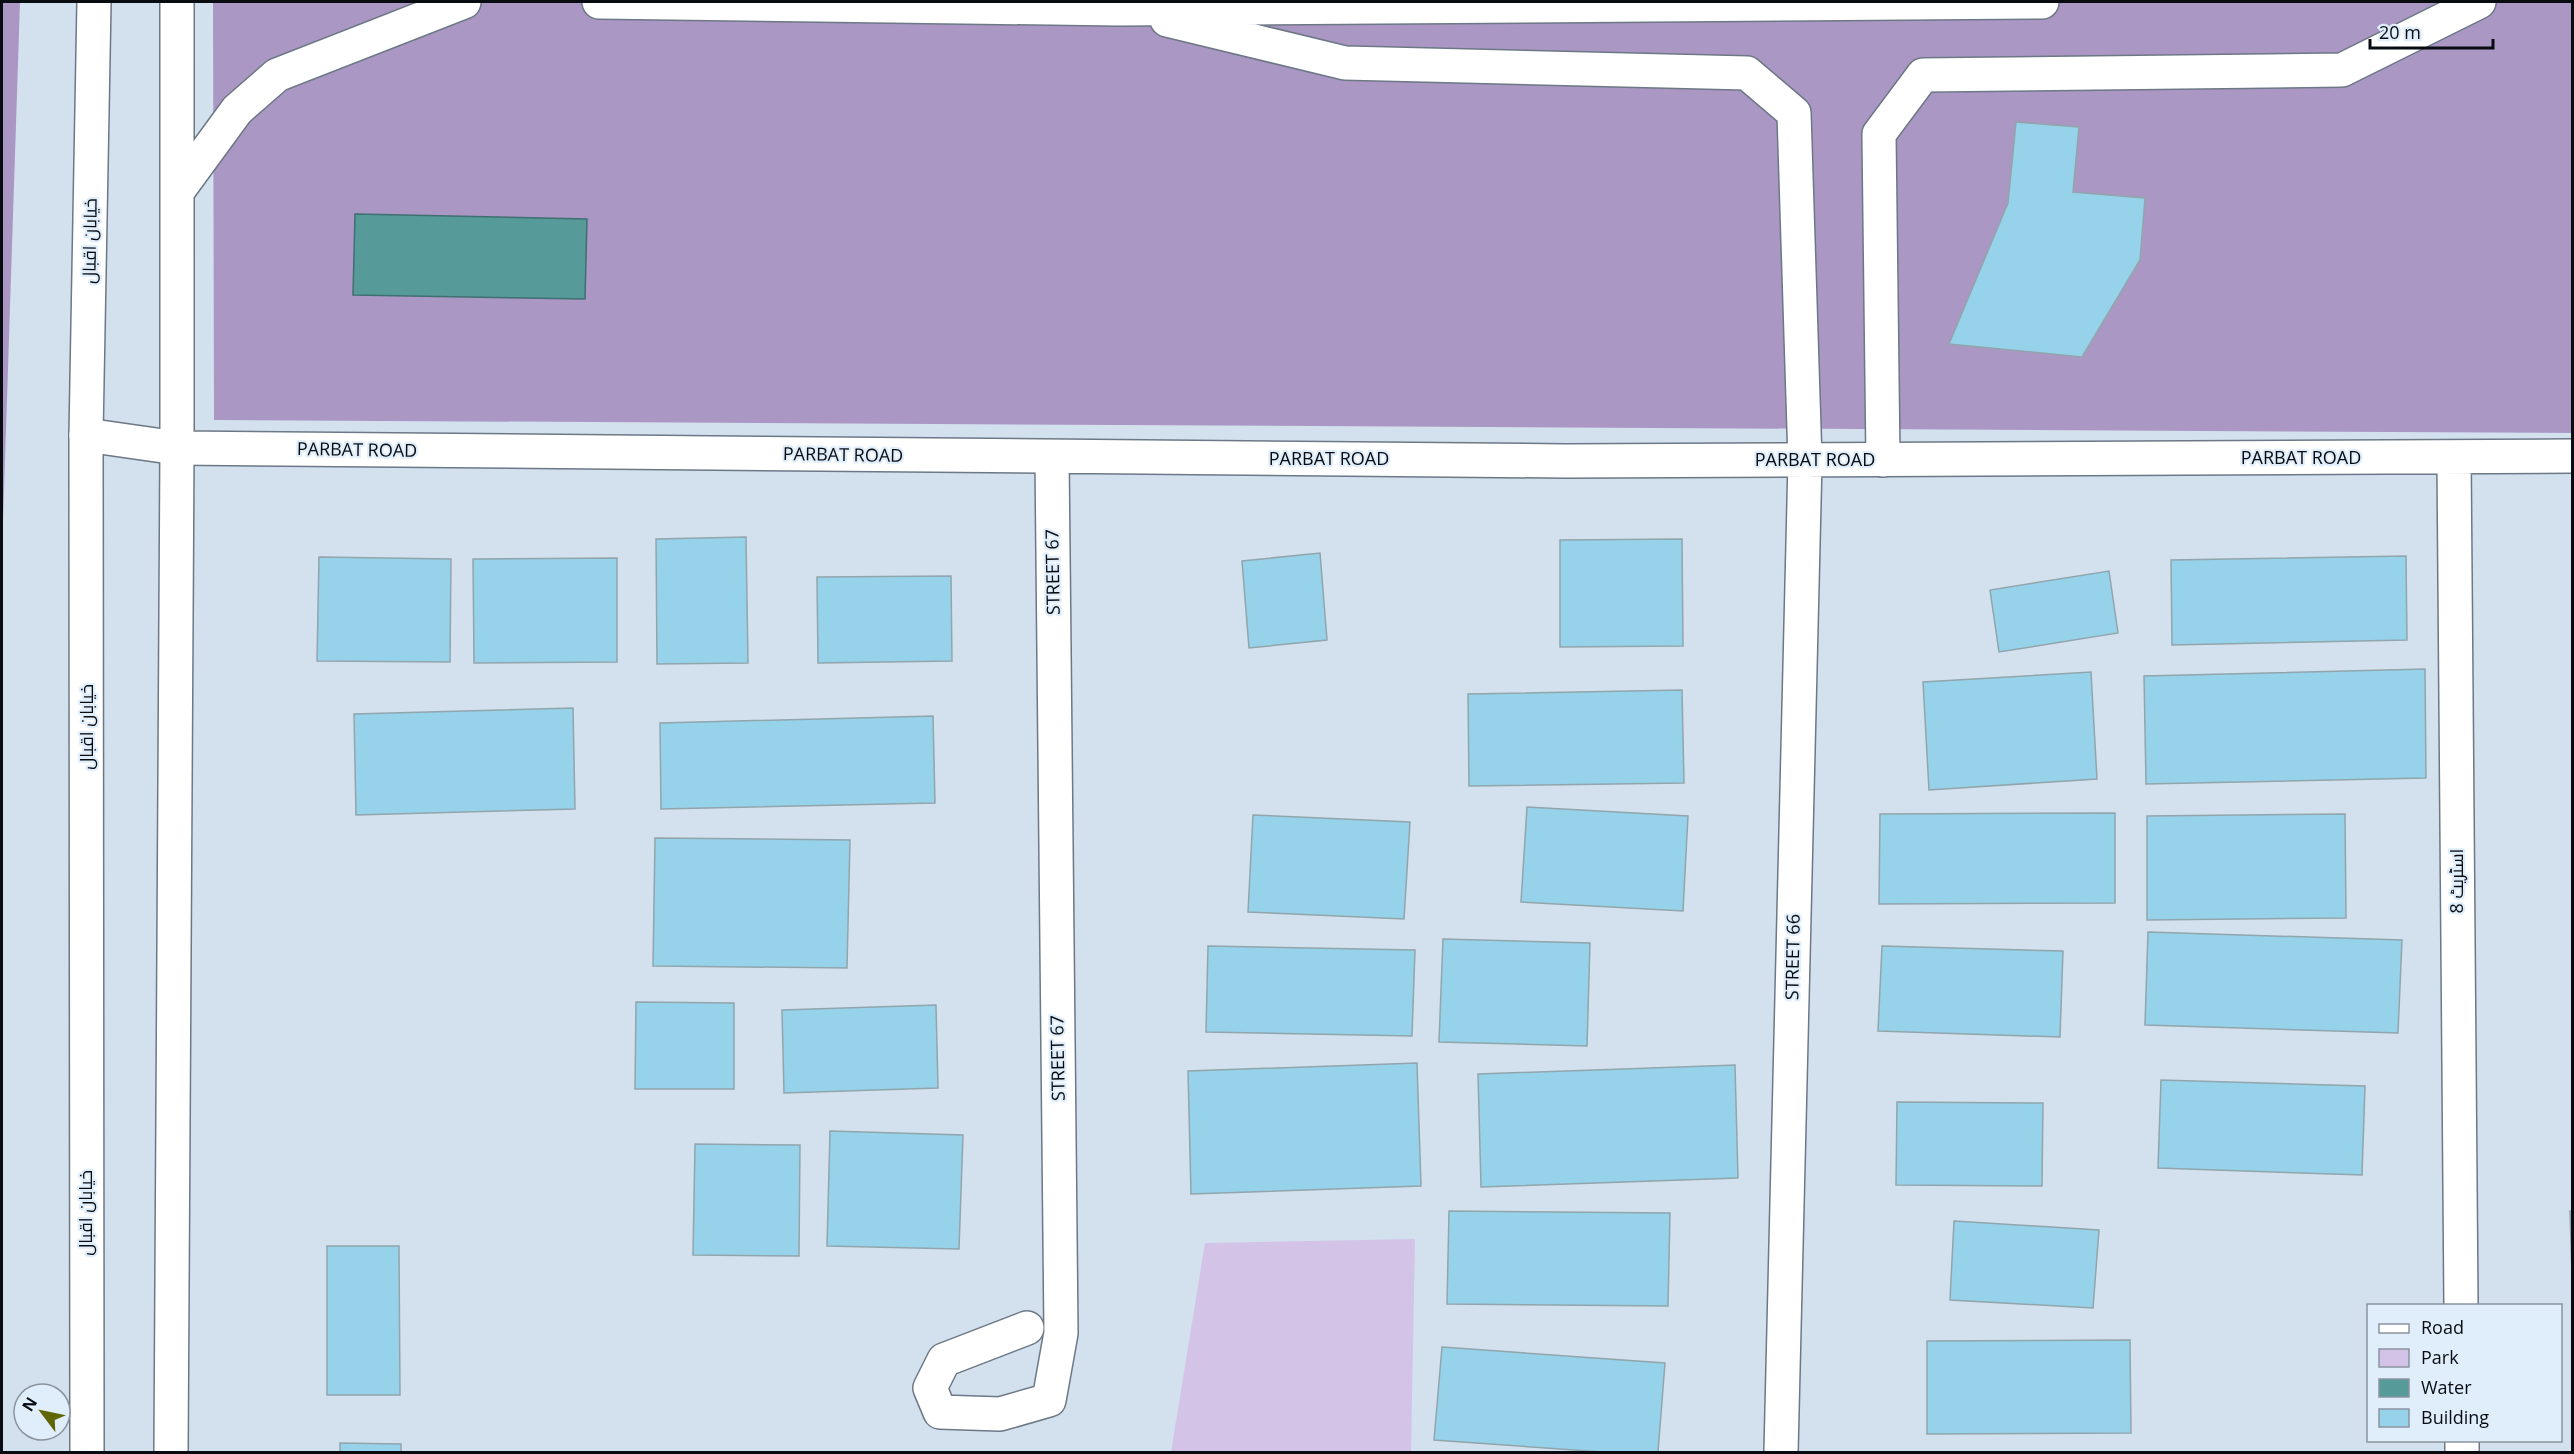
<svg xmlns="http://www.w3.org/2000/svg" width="2574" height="1454" font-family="'Open Sans',Cairo,sans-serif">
	<rect width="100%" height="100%" fill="#d3e1ef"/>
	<path fill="#d3c3e7" d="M1415 1239 1411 1452H1171L1205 1243Z"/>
	<path fill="#ab97c4" d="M2 2H20L2 552Z
		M213 2H2572V433L214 420Z"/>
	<path fill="#569a9a" stroke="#3f6f71" stroke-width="1.5" d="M355 214 587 219 585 299 353 295Z"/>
	<path fill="#96d2e9" stroke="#91a5ac" stroke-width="1.5" d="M2016 122 2079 127 2073 192 2145 198 2140 260 2082 357 1949 344 2008 203Z
		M746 537 748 663 657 664 656 539Z
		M1682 539 1683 646 1560 647V540Z
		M1320 553 1327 640 1249 648 1242 561Z
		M2406 556 2407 640 2172 645 2171 560Z
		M319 557 451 559 450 662 317 661Z
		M617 558V662L474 663 473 559Z
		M2109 571 2118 633 1999 652 1990 590Z
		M951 576 952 661 818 663 817 577Z
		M2425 669 2426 778 2146 784 2144 676Z
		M2091 672 2097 779 1929 790 1923 682Z
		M1682 690 1684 783 1469 786 1468 694Z
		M573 708 575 809 356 815 354 714Z
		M933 716 935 803 661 809 660 723Z
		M1527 807 1688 816 1683 911 1521 902Z
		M2115 813V903L1879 904 1880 814Z
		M2345 814 2346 918 2147 920V816Z
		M1253 815 1410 822 1404 919 1248 912Z
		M655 838 850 840 847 968 653 966Z
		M2148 932 2402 940 2398 1033 2145 1025Z
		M1443 939 1590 943 1587 1046 1439 1042Z
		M1208 946 1415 950 1412 1036 1206 1032Z
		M1882 946 2063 951 2060 1037 1878 1031Z
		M636 1002 734 1003V1089H635Z
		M936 1005 938 1088 784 1093 782 1010Z
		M1417 1063 1421 1186 1191 1194 1188 1071Z
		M1735 1065 1738 1178 1481 1187 1478 1074Z
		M2161 1080 2365 1086 2362 1175 2158 1168Z
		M1897 1102 2043 1103 2042 1186 1896 1185Z
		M830 1131 963 1135 959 1249 827 1246Z
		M695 1144 800 1145 799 1256 693 1255Z
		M1449 1211 1670 1213 1668 1306 1447 1304Z
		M2570 1211H2572V1275Z
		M1954 1221 2099 1230 2093 1308 1950 1300Z
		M327 1246H399L400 1395H327Z
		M2130 1340 2131 1433 1927 1434V1341Z
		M1442 1347 1665 1363 1658 1452H1602L1434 1440Z
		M340 1443 401 1444V1452H340Z"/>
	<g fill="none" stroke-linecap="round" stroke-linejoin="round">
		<g stroke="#6c7885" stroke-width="36">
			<path id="street" d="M86 435 177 448 1566 461 2572 456
				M2454 457 2461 1306
				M1027 1328 944 1360 930 1388 940 1412 1000 1414 1049 1400 1061 1333 1052 457
				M2462 1440V1452
				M1781 1452 1805 461"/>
		</g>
		<g stroke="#6c7885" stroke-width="36">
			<path id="primary" d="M599 2 1120 9 2042 2
				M1167 20 1345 63 1747 73 1794 113 1805 461
				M177 192 237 110 277 75 464 2
				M1883 460 1879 134 1923 75 2342 70 2479 2
				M87 1452 86 435 94 2
				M171 1452 177 448V2"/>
		</g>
		<use href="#street" stroke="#fff" stroke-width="33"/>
		<use href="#primary" stroke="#fff" stroke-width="33"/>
	</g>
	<g text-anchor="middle" stroke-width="4.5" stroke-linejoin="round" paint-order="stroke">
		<g font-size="18" fill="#080c11" stroke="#e0eefc">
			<text transform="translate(90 241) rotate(-89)" y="6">خیابان اقبال</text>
			<text transform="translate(357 450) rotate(1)" y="6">PARBAT ROAD</text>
			<text transform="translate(843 455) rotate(1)" y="6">PARBAT ROAD</text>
			<text x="2301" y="464">PARBAT ROAD</text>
			<text x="1329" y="465">PARBAT ROAD</text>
			<text x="1815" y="466">PARBAT ROAD</text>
			<text transform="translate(1053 572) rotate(-91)" y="6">STREET 67</text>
			<text transform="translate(87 727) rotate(-90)" y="6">خیابان اقبال</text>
			<text transform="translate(2457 881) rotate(-90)" y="6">اسٹریٹ 8</text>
			<text transform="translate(1793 957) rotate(-89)" y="6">STREET 66</text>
			<text transform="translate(1058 1058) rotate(-91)" y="6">STREET 67</text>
			<text transform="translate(86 1213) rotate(-90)" y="6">خیابان اقبال</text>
		</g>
	</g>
	<rect width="2574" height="1454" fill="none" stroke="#080c11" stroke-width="6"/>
	<rect x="2367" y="1304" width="195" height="138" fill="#e0eefc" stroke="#8a949e" stroke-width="1.5"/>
	<rect x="2379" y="1324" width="30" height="9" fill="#ffffff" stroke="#8a949e" stroke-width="1.5"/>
	<text x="2421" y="1334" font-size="18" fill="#080c11">Road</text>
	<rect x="2379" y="1349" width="30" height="18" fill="#d3c3e7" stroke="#8a949e" stroke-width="1.5"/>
	<text x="2421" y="1364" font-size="18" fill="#080c11">Park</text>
	<rect x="2379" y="1379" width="30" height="18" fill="#569a9a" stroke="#8a949e" stroke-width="1.5"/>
	<text x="2421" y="1394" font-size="18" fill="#080c11">Water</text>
	<rect x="2379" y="1409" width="30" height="18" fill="#96d2e9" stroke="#8a949e" stroke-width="1.5"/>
	<text x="2421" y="1424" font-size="18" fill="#080c11">Building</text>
	<g transform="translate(42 1412) rotate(302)"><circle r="28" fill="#e0eefc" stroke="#8a949e" stroke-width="1.5"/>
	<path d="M0-4.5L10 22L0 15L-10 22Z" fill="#606603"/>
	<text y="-9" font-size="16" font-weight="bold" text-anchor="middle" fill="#080c11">N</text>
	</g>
	<path d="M2370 39v9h123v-9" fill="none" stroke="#080c11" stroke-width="3"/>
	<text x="2379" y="39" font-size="18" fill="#080c11" stroke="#e0eefc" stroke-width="4.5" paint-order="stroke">20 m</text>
</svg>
